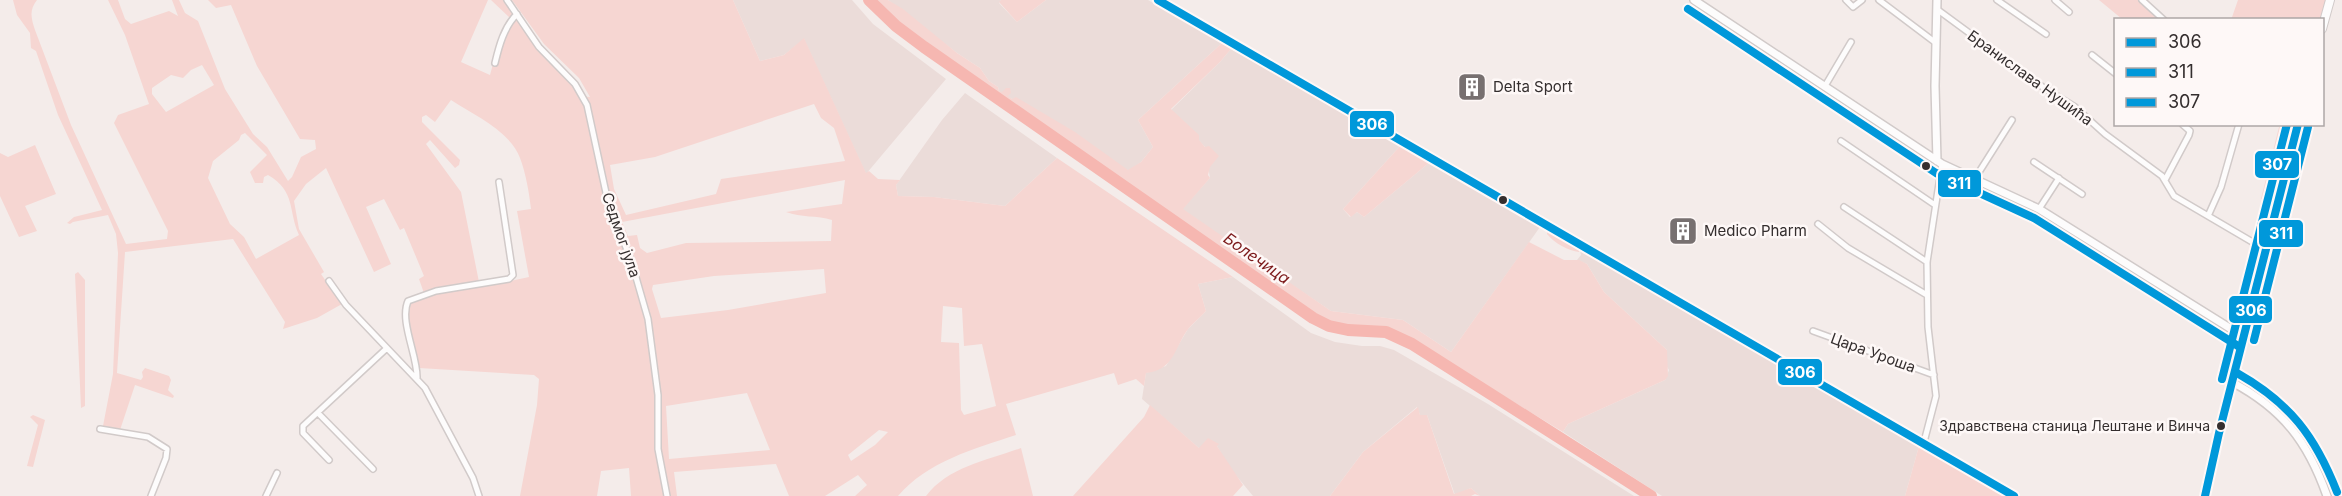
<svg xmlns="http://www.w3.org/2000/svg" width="2342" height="496" font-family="Inter,sans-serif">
	<rect width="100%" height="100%" fill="#f4ecea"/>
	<path fill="#ebdcd9" d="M733 0H852L873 24 946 79 866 174 804 39 784 55 760 61Z
		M888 0H1001L999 3 1017 22 1046 0H1148L1222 43 1138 120 1153 147 1141 162 1129 171 999 91 998 87 989 81 980 68 957 53Z
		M1231 49 1401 145 1343 209 1350 217 1357 212 1364 217 1430 162 1540 227 1451 352 1403 320 1331 311 1237 248 1182 209 1210 178 1205 147 1171 110 1220 62Z
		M965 93 1057 158 1005 206 934 197 898 196 896 185 942 120Z
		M1580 250 1919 446 1905 496H1662L1563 432 1568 424 1665 380 1669 370 1666 365 1667 350 1604 292 1587 264 1577 260 1581 255Z
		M1233 277 1311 333 1335 342 1362 346H1380L1394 350 1488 404 1634 496H1480L1471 488 1455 495 1427 415H1420L1417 407 1363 452 1330 496H1253L1230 468 1217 446 1199 448 1142 399 1146 373 1166 366 1188 329 1206 311 1198 284Z"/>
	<path fill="#f6d6d2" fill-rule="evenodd" d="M13 0H37C29 10 31 18 35 30L71 125 126 244 167 239 168 231 114 123 118 115 149 104 125 35 108 0H118L125 19 131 24 169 11 178 16 172 0H179L185 13 198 21 225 89 253 134 267 147 288 181 292 177 301 157 316 149 315 140 300 139 257 66 231 5 216 8 208 0H488L461 62 490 75 493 64 495 65 500 45 515 18 538 50 574 85 580 96 590 97 579 78 544 44 512 0H733L760 61 784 55 804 38 866 173 869 171 878 179 900 180 896 185 898 196 934 197 1005 206 1057 158 1233 277 1198 284 1206 311C1201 317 1194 322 1189 328 1174 347 1175 370 1146 373L1144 386 1136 379 1118 385 1114 373 1006 404 1016 435C974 449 928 461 898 496H855L867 485 858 475 825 496H789L776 464 674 472 677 496H631L629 468 601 471 597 496H520L537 405 539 379 534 375 419 368C414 349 402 318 413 300L425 296 419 279 424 276 404 228 400 230 384 199 366 207 391 264 374 272 326 168 306 184 294 201 299 229 324 272 321 274 342 304 317 318 283 329 285 322 233 239 125 252 117 373 141 380 143 377 142 372 145 368 169 376 171 380 168 390 174 396 173 398 135 385 120 430 103 426 113 374 118 253 116 234 108 215 73 222 70 224 67 223 74 217 102 210 58 115 36 51 31 48 30 33 17 15ZM202 65 214 85 166 112 152 94V88L171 75 183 78 191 70ZM451 100C474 115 510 131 520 158 526 174 529 192 531 209L517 211 529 277 497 284 496 279 479 282 461 192 426 144 430 140 455 168 459 165 460 160 422 122V117L426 115 435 122ZM814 104 821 118 834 128 845 161 721 179 716 194 626 215 614 189 610 165 655 157ZM245 133 267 155 250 172 255 183H263L264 177 268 175C296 191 288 211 299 235L256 259 244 237 230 224 208 178 213 161 239 140 241 135ZM845 180 842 204 786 212C801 218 817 215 832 220L831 241 686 243 647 253 640 248 637 235 628 236 622 222ZM824 269 826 293 728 310 661 318 652 289 653 285 714 276ZM943 306 962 308 964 346 982 344 996 406 964 415 961 410 959 343 941 342ZM747 393 770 450 669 459 666 406ZM879 430 888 432 875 445 851 461 848 455Z
		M491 0H504L513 15 510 18Z
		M874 0H888L903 9 957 53 980 68 989 81 998 87 999 91 1002 92 1006 88H1010L1011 93 1008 96 1012 99 1016 97 1075 132 1128 170 1141 162 1153 147 1138 120 1222 43 1231 49 1220 62 1171 109 1199 135V140L1205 147 1209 146 1219 156 1210 167 1208 175 1210 178 1183 209 1331 311 1403 320 1451 352 1529 242 1564 260H1579L1587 264 1604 292 1667 350 1668 376 1665 380 1568 424 1563 432 1400 333C1379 326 1358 331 1337 325 1329 323 1322 318 1315 315L939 52 908 30Z
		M1001 0H1046L1017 22 999 2Z
		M2099 0H2142L2164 19H2122Z
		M2238 0H2330L2322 20H2231Z
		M2279 127 2292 129 2274 203 2261 199Z
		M35 145 56 194 25 206 37 231 19 237 0 196V153L8 157Z
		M1401 145 1430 162 1364 217 1357 212 1351 217 1343 209Z
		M1547 231 1580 250 1579 252C1569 251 1554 243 1547 234Z
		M78 272 85 280V406L81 408 75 274Z
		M1150 405 1199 448 1208 438 1219 444 1217 446 1243 485 1233 496H1073L1144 417Z
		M1418 407 1420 415H1427L1454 494 1471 488 1480 496 1475 494 1471 496H1330L1363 452Z
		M33 415 45 420 33 467 27 466 38 425 30 417Z
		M1919 446 2003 496H1905Z
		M1021 448 1033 496H926C948 467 988 460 1021 448Z"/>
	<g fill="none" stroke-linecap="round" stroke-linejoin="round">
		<path stroke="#f6b7b1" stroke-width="12" d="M869 0 896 26 924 47 1313 318 1329 326 1348 330 1386 332 1412 344 1651 496"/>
		<g stroke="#d1cac9" stroke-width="8">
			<path id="minor" d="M507 0 539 47 575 84 587 105 608 202 631 260 648 319 658 395V449L667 496
				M1846 0 1853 7 1862 0
				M1879 0 1936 43
				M1997 0 2046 34
				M2055 0 2069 12
				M2142 0 2164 20
				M1938 10 2044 88 2075 107 2105 134 2162 176 2174 196 2266 250
				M2092 55 2116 74
				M495 63C499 46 504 27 517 14
				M1825 86 1851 42
				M1841 141 1935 205
				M2034 162 2082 194
				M1974 180 2012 120
				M2165 180 2189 135 2190 131 2182 124
				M1844 207 1927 262
				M2039 209 2059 178
				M2208 216 2221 187 2239 124
				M1818 224 1848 248 1927 295
				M329 281 346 305 425 388 473 478 479 496
				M1813 331 1934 375
				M417 378C418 357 399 321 408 301L436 291 509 279 513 275 499 182
				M318 413 373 469
				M100 429 148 437 167 449 166 458 151 496
				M1924 442 1936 396 1928 327 1927 262 1942 164
				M329 460 303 433V426L387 348
				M266 496 277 473"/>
		</g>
		<g stroke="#d1cac9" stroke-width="10">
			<path id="tertiary" d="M1694 0 1942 164 2039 209 2244 337
				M1937 161 1935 86 1937 0
				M2232 382C2283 409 2308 442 2327 496"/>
		</g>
		<g stroke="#d1cac9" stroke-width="10">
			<path id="secondary" d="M1158 0 2014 496
				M2322 29 2330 0
				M2205 496 2219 433 2298 124"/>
		</g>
		<use href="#minor" stroke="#fdfcfc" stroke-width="5"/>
		<use href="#tertiary" stroke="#fdfcfc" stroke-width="7"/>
		<use href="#secondary" stroke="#fdfcfc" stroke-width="8"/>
		<g stroke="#fef8f7" stroke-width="12">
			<path id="bus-1" d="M1158 0 2014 496
				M2205 496 2219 433 2298 124"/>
		</g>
		<g stroke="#fef8f7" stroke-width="12">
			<path id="bus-2" d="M1688 9 1936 173 2034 218 2238 346
				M2254 340 2308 127"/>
		</g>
		<g stroke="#fef8f7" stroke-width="12">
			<path id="bus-3" d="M2237 373C2290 403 2315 436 2337 492
				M2222 379 2287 124"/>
		</g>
		<use href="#bus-1" stroke="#0098da" stroke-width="8"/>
		<use href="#bus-2" stroke="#0098da" stroke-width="8"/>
		<use href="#bus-3" stroke="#0098da" stroke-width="8"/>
	</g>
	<defs>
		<g id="building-square" transform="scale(1.5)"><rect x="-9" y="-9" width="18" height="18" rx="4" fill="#777070" stroke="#fef8f7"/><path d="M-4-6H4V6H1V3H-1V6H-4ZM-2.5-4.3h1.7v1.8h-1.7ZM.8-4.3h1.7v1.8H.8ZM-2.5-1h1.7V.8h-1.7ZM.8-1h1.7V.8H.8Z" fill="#fff"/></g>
	</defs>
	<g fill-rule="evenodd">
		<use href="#building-square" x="1472" y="87"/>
		<use href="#building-square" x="1683" y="231"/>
	</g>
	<g fill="#342e2e" stroke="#fef8f7" stroke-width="2">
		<circle cx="1926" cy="166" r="5"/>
		<circle cx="1503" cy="200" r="5"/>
		<circle cx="2221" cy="426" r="5"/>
	</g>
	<g text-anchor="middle" stroke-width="5" stroke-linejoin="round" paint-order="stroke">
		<g font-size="14" fill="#342e2e" stroke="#fef8f7" text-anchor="end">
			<text x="2210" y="431">Здравствена станица Лештане и Винча</text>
		</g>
		<g font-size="15" fill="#342e2e" stroke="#fef8f7">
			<text transform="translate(2030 78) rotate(36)" y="5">Бранислава Нушића</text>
			<text transform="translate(621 235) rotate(71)" y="5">Седмог јула</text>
			<text transform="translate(1873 353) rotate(20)" y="5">Цара Уроша</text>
		</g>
		<g font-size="15" fill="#342e2e" stroke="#fef8f7" text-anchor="start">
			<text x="1493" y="92">Delta Sport</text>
			<text x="1704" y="236">Medico Pharm</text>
		</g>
		<g font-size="16" font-style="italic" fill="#7c191a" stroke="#fef8f7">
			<text transform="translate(1257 258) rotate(35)" y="6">Болечица</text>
		</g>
	</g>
	<g stroke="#fef8f7" stroke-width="2">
		<rect x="1349" y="110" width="46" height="28" rx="6" fill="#0098da"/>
		<rect x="2254" y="150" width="46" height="29" rx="6" fill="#0098da"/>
		<rect x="1937" y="169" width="45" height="29" rx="6" fill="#0098da"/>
		<rect x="2258" y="219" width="46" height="29" rx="6" fill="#0098da"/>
		<rect x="2228" y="295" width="45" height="29" rx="6" fill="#0098da"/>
		<rect x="1777" y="358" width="46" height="28" rx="6" fill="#0098da"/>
	</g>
	<g font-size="16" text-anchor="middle" font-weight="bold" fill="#fff">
		<text x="1372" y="130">306</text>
		<text x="2277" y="170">307</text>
		<text x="1959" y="189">311</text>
		<text x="2281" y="239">311</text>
		<text x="2251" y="316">306</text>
		<text x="1800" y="378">306</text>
	</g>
	<rect x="2114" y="18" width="210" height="108" fill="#fef8f7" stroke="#ada7a7" stroke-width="1.5"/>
	<rect x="2126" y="38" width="30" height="9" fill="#0098da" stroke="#ada7a7" stroke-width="1.5"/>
	<text x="2168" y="48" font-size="18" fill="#342e2e">306</text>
	<rect x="2126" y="68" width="30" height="9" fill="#0098da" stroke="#ada7a7" stroke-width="1.5"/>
	<text x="2168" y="78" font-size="18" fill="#342e2e">311</text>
	<rect x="2126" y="98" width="30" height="9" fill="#0098da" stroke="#ada7a7" stroke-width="1.5"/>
	<text x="2168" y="108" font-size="18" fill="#342e2e">307</text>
</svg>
